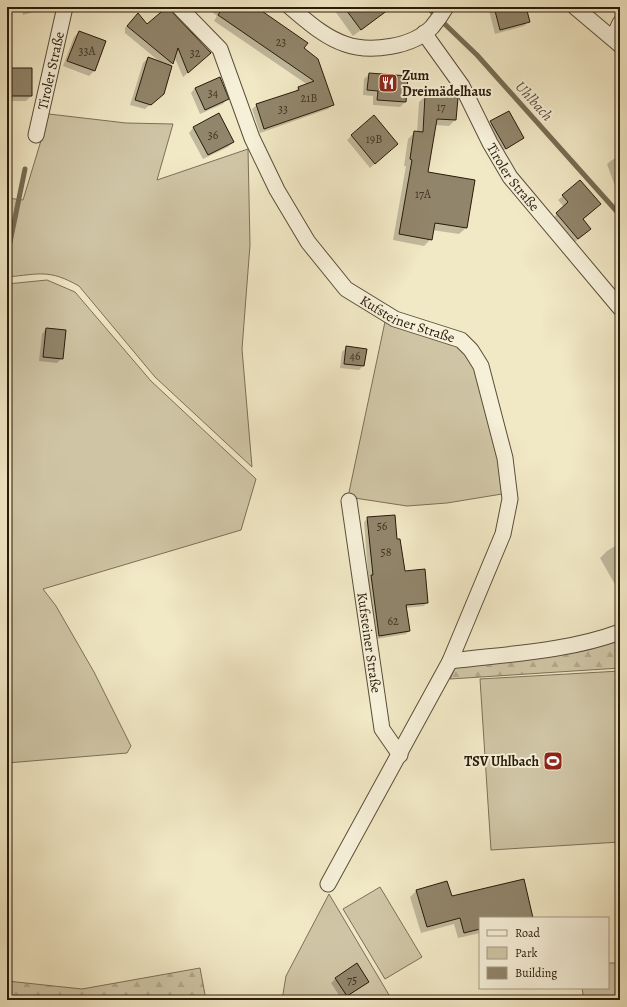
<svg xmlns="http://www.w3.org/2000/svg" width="627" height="1007" font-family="Alegreya,serif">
	<defs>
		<pattern id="forest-firs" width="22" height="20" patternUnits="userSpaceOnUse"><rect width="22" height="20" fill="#cfc5a5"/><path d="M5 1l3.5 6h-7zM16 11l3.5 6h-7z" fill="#b2a98d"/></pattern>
	</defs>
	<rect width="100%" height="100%" fill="#f1e8c5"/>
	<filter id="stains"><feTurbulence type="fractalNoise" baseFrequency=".005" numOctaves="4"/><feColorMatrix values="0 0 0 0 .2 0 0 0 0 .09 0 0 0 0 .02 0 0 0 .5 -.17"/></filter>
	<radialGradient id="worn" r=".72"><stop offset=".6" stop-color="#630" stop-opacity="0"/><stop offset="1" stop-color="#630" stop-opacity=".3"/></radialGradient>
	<path fill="#cfc5a5" stroke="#7c7057" d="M49 114 126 123 173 124 157 180 248 149 250 245 242 349 252 467 155 377 79 286C49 269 40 274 7 277V198L23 200Z
		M47 280 75 292 151 381 256 479 241 530 43 589 56 606 94 672 131 746 127 753 7 763V284Z
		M386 317 458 345 477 369 500 460 502 494 447 503 407 506 348 497Z
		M620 671V842L491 850 480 679Z
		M380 887 422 957 385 979 343 909Z
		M329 894 392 1000H282L286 976Z
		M608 963H620V1000H584L582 988H608Z"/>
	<path fill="url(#forest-firs)" stroke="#7c7057" d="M620 638V668L450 679 457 664Z
		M200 968 206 1000H7V981L82 989Z"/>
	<path fill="#0003" d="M21 7H51L23 15Z
		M98 7H119L114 12Z
		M169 7 205 58 183 77 174 56 158 98 145 109 130 105 143 63 148 58 160 62 125 33V28L133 19 146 25Z
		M206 7H255L302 49 332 105 328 109 260 133 252 109 257 105 293 93 298 88 308 85 214 21 217 16Z
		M332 7H383L386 11 353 36Z
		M488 7H525L529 21 524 26 495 34Z
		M79 32 105 42 94 71 89 76 63 66 74 37Z
		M7 69 31 96 26 101H7Z
		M369 74 407 77 405 102 400 107 373 105V96L363 95 364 79Z
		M195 88 227 99 223 104 200 114 191 93Z
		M426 96 455 120 449 126 435 125 427 173 466 228 459 234 432 230 431 239 424 246 393 240 406 166H404L408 139 415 132H417L419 102Z
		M509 112 523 138 500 153 486 127Z
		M218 114 233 142 228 147 203 159 189 133 193 128Z
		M352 135 392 149 370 168 347 140Z
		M620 156V184L615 186 607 164 612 160Z
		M563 196 595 209 582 220 585 233 573 244 552 219 564 207 558 200Z
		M46 329 62 358 57 363 39 361 42 334Z
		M347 347 364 365 359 370 340 368 342 352Z
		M368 518 396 540 404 573 427 602 424 606 405 608 409 631 406 634 376 639 371 612 364 522Z
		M620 543V587L617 588 600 558 607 551Z
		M417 890 451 898 530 918H480V933L458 938 454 924 421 933 410 897Z
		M336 978 368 982 342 1000 331 983Z"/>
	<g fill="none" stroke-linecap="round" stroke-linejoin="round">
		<path stroke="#786c53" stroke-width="5" d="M427 7 477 55 620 215
			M7 257 25 169"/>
	</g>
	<path fill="#91856b" stroke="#291a09" d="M167 7H170L173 13 211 53 188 73 178 48 173 64 127 26 138 13 147 24Z
		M223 7H256L308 43 304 48 318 59 334 105 264 129 256 104 299 90 298 87 314 81 218 15Z
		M344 7H392L361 30Z
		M494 7H526L530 22 500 30Z
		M79 31 106 41 95 71 67 61Z
		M148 57 172 66 164 94 151 105 135 100Z
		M7 68H32V96H7Z
		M369 73 408 76 406 102 377 100 378 91 367 90Z
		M220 77 229 99 205 110 195 88Z
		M425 95 457 97 458 98 456 120 437 119 428 172 475 180 467 228 435 223 432 240 399 234 412 160 410 159 414 131 423 132Z
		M509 111 524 138 506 149 490 121Z
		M219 113 234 142 208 155 193 127Z
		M374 115 398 144 375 164 351 135Z
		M580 180 601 204 583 219 591 229 578 239 556 213 568 202 562 195Z
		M46 328 66 330 63 359 43 357Z
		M346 346 367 349 364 366 344 364Z
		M395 515 397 539H400L405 571 425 569 428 603 406 605 410 631 379 636 371 575H373L367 517Z
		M524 879 533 918H480V929L464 933 460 918 427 927 416 890 447 881 452 896Z
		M357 963 369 982 347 996 335 978Z"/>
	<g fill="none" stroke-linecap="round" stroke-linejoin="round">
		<g stroke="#5b4e38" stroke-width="17">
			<g id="minor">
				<path id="s1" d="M179 7 220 49 252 138 277 190 308 242 346 289 395 319 461 340 471 350 481 366 505 458 510 499 503 534 450 661 328 884"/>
				<path d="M290 7C307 21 324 37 345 44 370 53 413 47 432 27 437 21 442 14 446 7"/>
				<path d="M575 7 620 45"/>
				<path id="s2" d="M424 33 462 86 490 143 510 177 620 308"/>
				<path d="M613 38 620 23"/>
				<path id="s3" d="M36 135 65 7"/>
				<path id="s4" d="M349 501 382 729 400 755"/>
				<path d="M450 661C506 654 566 652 620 632"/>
			</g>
		</g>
		<use href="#minor" stroke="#f6f0d9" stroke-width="15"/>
	</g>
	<defs>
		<g id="restaurant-square" transform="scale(1)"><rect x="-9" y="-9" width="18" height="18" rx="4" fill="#8f2418" stroke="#f6f0d9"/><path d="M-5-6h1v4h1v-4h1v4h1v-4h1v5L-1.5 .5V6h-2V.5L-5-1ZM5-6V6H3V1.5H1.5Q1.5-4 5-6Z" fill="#fff"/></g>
		<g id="stadium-square" transform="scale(1)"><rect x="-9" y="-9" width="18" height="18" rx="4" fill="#8f2418" stroke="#f6f0d9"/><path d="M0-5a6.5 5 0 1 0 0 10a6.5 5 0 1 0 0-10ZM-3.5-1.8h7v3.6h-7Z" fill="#fff"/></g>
	</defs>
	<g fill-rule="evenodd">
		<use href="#restaurant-square" x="388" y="83"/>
		<use href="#stadium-square" x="553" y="761"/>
	</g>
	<g text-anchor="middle" stroke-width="4" stroke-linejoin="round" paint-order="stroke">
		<g font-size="12" fill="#433522">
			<text x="281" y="46">23</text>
			<text x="87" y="55">33A</text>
			<text x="195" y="57">32</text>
			<text x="213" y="97">34</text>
			<text x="309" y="102">21B</text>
			<text x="441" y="111">17</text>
			<text x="283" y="113">33</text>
			<text x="213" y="139">36</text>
			<text x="374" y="143">19B</text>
			<text x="423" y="198">17A</text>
			<text x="355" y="360">46</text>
			<text x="382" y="530">56</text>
			<text x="386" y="556">58</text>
			<text x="393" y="625">62</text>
			<text x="352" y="984">75</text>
		</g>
		<g font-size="14" fill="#291a09" stroke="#f6f0d9">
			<text dy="5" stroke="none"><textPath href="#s3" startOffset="66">Tiroler Straße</textPath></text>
			<text dy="5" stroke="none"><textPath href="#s2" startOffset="170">Tiroler Straße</textPath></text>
			<text dy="5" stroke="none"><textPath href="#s1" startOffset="401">Kufsteiner Straße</textPath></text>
			<text dy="5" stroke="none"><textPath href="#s4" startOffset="143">Kufsteiner Straße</textPath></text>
		</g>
		<g font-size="14" font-weight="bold" fill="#291a09" stroke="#f6f0d9" text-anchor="start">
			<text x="402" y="80">Zum<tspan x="402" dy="16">Dreimädelhaus</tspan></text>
			<text x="539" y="766" text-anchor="end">TSV Uhlbach</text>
		</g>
		<g font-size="15" font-style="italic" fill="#5e503b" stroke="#f6f0d9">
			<text transform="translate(534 101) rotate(48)" y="5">Uhlbach</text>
		</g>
	</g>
	<rect width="627" height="1007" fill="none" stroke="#f1e8c5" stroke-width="24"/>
	<rect x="8" y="8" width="611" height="991" fill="none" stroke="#291a09" stroke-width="2"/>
	<rect x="12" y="12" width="603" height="983" fill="none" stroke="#291a09"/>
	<rect x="479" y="917" width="130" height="72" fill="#f6f0d9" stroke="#a49a86"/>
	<rect x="487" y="930" width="20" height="6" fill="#f6f0d9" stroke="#a49a86"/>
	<text x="515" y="937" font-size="12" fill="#291a09">Road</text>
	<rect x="487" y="947" width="20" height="12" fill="#cfc5a5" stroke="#a49a86"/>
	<text x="515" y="957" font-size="12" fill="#291a09">Park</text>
	<rect x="487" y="967" width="20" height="12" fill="#91856b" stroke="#a49a86"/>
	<text x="515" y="977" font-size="12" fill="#291a09">Building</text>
	<rect width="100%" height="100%" filter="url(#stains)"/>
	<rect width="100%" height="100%" fill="url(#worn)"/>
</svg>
